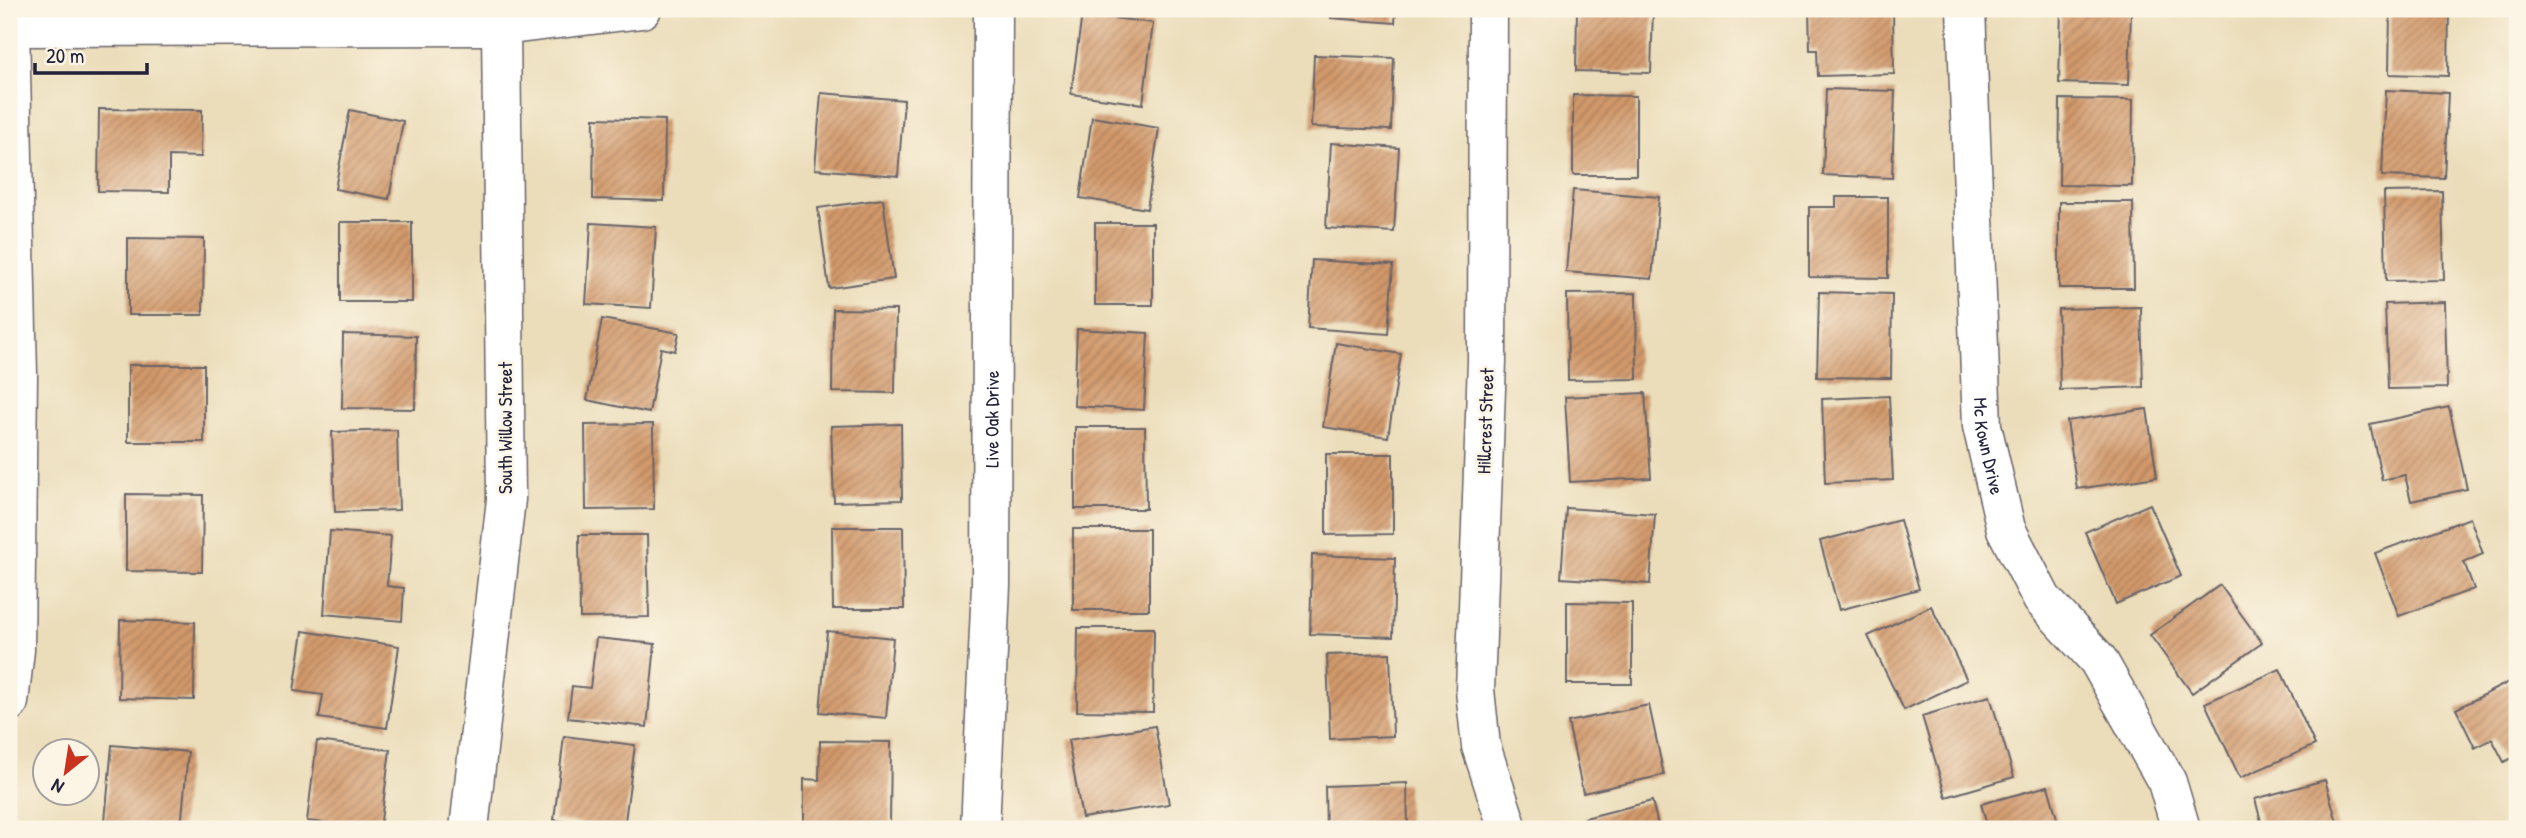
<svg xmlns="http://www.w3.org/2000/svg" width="2526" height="838" font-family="'Patrick Hand',sans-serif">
	<defs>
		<pattern id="building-hatch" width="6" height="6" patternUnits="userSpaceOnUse" patternTransform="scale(1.75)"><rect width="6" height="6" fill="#d2996b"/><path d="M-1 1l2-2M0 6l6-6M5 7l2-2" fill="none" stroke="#aa7c59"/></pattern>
	</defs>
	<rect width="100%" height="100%" fill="#fcf5e5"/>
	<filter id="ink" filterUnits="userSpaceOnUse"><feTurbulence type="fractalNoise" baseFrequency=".0143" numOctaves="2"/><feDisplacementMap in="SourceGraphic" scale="14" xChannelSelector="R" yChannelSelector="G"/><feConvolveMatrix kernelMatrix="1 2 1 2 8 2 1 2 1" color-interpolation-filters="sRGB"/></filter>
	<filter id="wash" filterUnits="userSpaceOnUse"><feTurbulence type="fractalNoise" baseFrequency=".00686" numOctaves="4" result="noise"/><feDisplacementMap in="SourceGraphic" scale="28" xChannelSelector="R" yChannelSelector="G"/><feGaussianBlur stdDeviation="1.57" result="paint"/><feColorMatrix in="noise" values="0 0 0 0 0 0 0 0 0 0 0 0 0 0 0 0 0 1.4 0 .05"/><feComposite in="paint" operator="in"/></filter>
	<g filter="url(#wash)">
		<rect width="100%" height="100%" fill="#ebddba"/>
		<g id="blocks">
			<path fill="url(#building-hatch)" d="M1331 9H1396L1395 23 1331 18Z
				M1577 9H1653L1651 73 1576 71Z
				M1809 9H1893L1894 74 1818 76 1817 50H1810Z
				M2061 9H2131L2129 85 2059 83Z
				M2390 9H2449L2448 76 2389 74Z
				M1082 14 1153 23 1143 104 1071 94Z
				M1314 55 1394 58 1391 130 1311 127Z
				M1826 89 1895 91 1892 178 1823 175Z
				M2386 90 2448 93 2444 178 2382 176Z
				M821 93 904 100 898 176 815 169Z
				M1573 95 1636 96V175H1573Z
				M2060 99 2133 100 2132 186 2059 185Z
				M99 109 202 110 201 157 169 156V192L98 191Z
				M350 110 403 121 389 199 335 189Z
				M1092 117 1159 128 1147 209 1080 198Z
				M594 118 665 120 664 201 593 199Z
				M1331 143 1399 148 1394 232 1326 228Z
				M1573 190 1659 197 1652 279 1566 272Z
				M2442 191 2444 280 2386 281 2384 192Z
				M1836 197H1888V278L1809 277V207H1836Z
				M883 199 894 279 829 288 818 208Z
				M2059 202H2133L2134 288H2059Z
				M340 222H412V302H340Z
				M591 223 656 227 651 308 586 304Z
				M1095 223H1153V305H1095Z
				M128 238 204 239 203 315H128Z
				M1312 260 1393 265 1388 334 1308 328Z
				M1819 292 1892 294 1891 378 1817 377Z
				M1636 293 1637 379 1568 380 1567 294Z
				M2445 302 2447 388 2388 389 2385 304Z
				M2141 307 2143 387 2060 390 2058 309Z
				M833 309 896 310 895 393 832 392Z
				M602 319 679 333 675 351 661 348 649 413 587 400Z
				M1077 329 1148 333 1144 410 1074 406Z
				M343 334 416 336 415 409 342 408Z
				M1336 343 1401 354 1388 437 1323 427Z
				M128 365H204V442H128Z
				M1645 393 1651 478 1570 482 1565 397Z
				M1889 396 1893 480 1825 483 1822 399Z
				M2449 407 2467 489 2411 501 2405 475 2382 480 2370 424Z
				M2147 409 2157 477 2077 489 2067 421Z
				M653 424 654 509 586 510 585 425Z
				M901 424 902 500 834 502 831 426Z
				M1075 427H1145L1146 509H1075Z
				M397 430 399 510 335 512 332 432Z
				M1326 454H1393V534L1326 535Z
				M126 494 203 495 202 572 126 571Z
				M2150 504 2181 576 2116 604 2085 532Z
				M1566 508 1655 514 1650 584 1561 578Z
				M2470 518 2483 554 2464 562 2474 589 2399 616 2375 553Z
				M1900 520 1919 589 1839 610 1820 541Z
				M832 527H903L904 609H833Z
				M1073 529H1149V610H1073Z
				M330 531 391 536 387 586 404 588 402 621 324 614Z
				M579 535H647L649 617 580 618Z
				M1312 555 1395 558 1393 637 1310 634Z
				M2220 585 2262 643 2192 693 2150 635Z
				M1567 602 1632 603V684H1567Z
				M1931 606 1967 680 1904 710 1868 636Z
				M120 620 195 622 194 700 119 698Z
				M1078 628H1154L1153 712 1077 711Z
				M303 631 399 646 387 728 319 718 323 695 294 691Z
				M827 631 893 638 886 718 820 712Z
				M596 638 655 644 647 727 568 718 572 686 590 688Z
				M1390 653 1393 736 1330 739 1327 655Z
				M2280 669 2315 745 2240 778 2205 703Z
				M2517 678V756L2504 762 2492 739 2475 748 2456 709Z
				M1990 696 2014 777 1946 797 1922 716Z
				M1649 705 1664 775 1583 793 1568 722Z
				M1155 726 1169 804 1082 818 1068 740Z
				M564 736 635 745 624 829 554 820Z
				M317 741 390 750 380 829 307 821Z
				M820 741 891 742 890 825 804 823V779L819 780Z
				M112 745 188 752 181 828 105 821Z
				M2325 780 2339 829H2263L2255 799Z
				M1407 783 1408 829H1326L1325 786Z
				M2048 786 2060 829H1988L1981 804Z
				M1652 801 1659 829H1588L1585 818Z"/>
		</g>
	</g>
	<g filter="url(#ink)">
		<use href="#blocks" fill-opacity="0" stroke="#686367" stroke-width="2"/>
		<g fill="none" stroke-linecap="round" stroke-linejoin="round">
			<g stroke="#686367" stroke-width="41">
				<g id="street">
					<path d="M1488 9 1487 361 1475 690 1481 746 1508 829"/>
					<path id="s1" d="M1966 9 1982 426 2006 529 2042 599 2098 660 2167 782 2181 829"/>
					<path d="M9 702 15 650 18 375 10 27"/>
					<path d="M469 829 506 499 501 26"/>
					<path id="s2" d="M980 829 991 585 993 9"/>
				</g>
			</g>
			<g stroke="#686367" stroke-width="41">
				<path id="secondary" d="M9 27 501 26 642 9"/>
			</g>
			<use href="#street" stroke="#fff" stroke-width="38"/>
			<use href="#secondary" stroke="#fff" stroke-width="38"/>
		</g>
	</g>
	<g text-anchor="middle" stroke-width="5" stroke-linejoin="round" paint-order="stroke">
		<g font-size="19" fill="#22223b" stroke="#fcf5e5">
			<text dy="7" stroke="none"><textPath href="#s2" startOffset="410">Live Oak Drive</textPath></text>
			<text transform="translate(1485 421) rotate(-88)" y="7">Hillcrest Street</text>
			<text transform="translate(505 428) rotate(-90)" y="7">South Willow Street</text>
			<text dy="7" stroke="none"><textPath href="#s1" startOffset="438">Mc Kown Drive</textPath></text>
		</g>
	</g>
	<rect width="2526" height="838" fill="none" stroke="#fcf5e5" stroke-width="35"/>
	<g transform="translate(66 772) rotate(210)"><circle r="33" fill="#fcf5e5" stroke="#a5a1a1" stroke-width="2"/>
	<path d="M0-5L12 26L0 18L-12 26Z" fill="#c8321e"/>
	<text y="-10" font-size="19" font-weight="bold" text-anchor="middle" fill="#22223b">N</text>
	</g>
	<path d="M35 63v10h112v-10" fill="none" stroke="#22223b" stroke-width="3.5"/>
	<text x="46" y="63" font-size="21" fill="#22223b" stroke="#fcf5e5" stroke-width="5" paint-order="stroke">20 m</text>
</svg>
